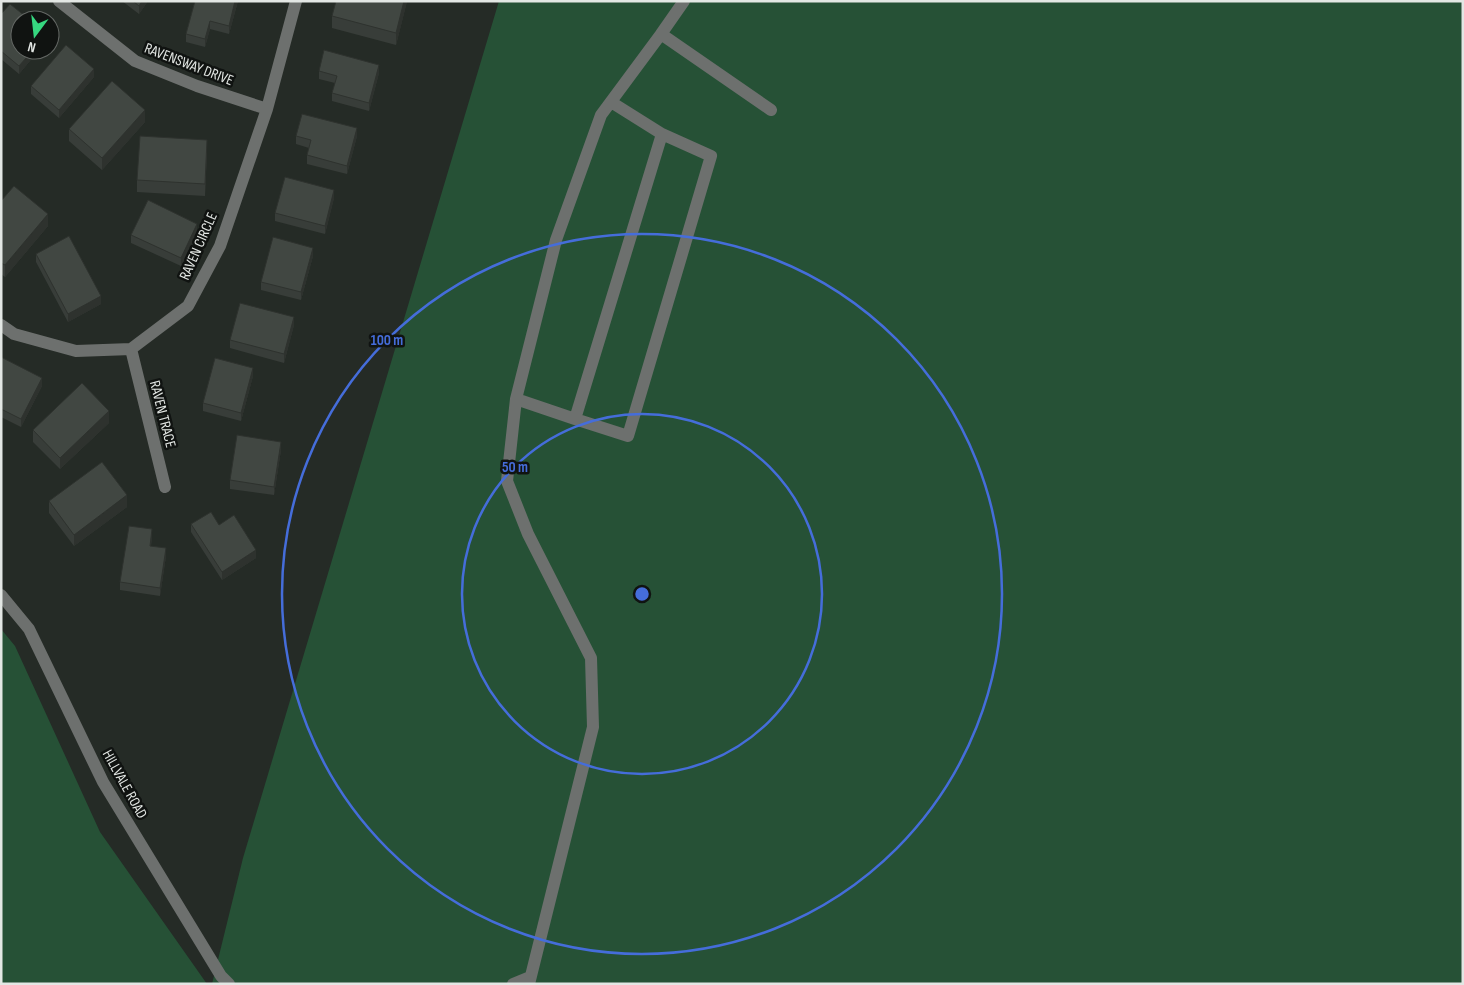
<svg xmlns="http://www.w3.org/2000/svg" width="1464" height="985" font-family="'Sofia Sans Condensed',sans-serif">
	<rect width="100%" height="100%" fill="#252b26"/>
	<path fill="#265136" d="M499 1H1463V984H212L243 858Z
		M1 629 15 646 100 832 207 984H1Z"/>
	<g fill="none" stroke-linecap="round" stroke-linejoin="round">
		<path stroke="#6d706e" stroke-width="12" d="M59 1 135 61 197 86 267 109
			M684 1 661 34 771 110
			M611 102 662 134 575 419 628 436 711 156 662 134
			M1 325 14 334 76 351 131 349 188 306 220 246 267 109 296 1
			M131 349 165 487
			M516 399 575 419
			M1 595 29 629 103 782 221 976 229 984
			M513 984 530 977
			M529 984 593 727 591 658 528 534 507 481 516 399 556 240 601 115 661 34"/>
	</g>
	<path fill="#383d39" d="M122 1H148L139 14Z
		M195 1H238L229 34 210 29 205 47 186 42V34Z
		M407 1 396 45 332 28V16Z
		M1 14 20 50H39L19 74 1 59Z
		M319 71 379 73 369 111 332 101V93L335 83 319 79Z
		M94 77 59 118 31 94V86Z
		M145 122 102 170 69 141V129Z
		M296 136H357L347 174 307 164V155L309 148 296 144Z
		M207 152 205 196 137 192V180Z
		M334 198 325 234 275 221V213Z
		M1 201 48 226 5 277 1 274Z
		M197 232 181 266 131 243V235Z
		M36 254 101 304 68 322 36 262Z
		M313 256 301 300 261 290V282Z
		M294 325 284 363 230 348V340Z
		M1 357 42 386 21 427 1 417Z
		M253 376 241 421 203 411V403Z
		M109 423 60 469 33 442V430Z
		M281 450 274 495 230 489V480Z
		M49 501 127 507 74 546 49 513Z
		M191 524 219 525 256 558 222 580 191 532Z
		M152 537 151 546 166 556 160 596 120 590V582Z"/>
	<path fill="#2e322e" d="M142 1H148L139 14V6Z
		M235 1H238L229 34V26Z
		M404 1H407V2L396 45V33Z
		M210 21V29L205 47V39Z
		M33 50H39L19 74V66Z
		M379 65V73L369 111V103Z
		M94 69V77L59 118V110Z
		M145 110V122L102 170V158Z
		M357 128V136L347 174V166Z
		M207 140V152L205 196V184Z
		M334 190V198L325 234V226Z
		M48 214V226L5 277V265Z
		M197 224V232L181 266V258Z
		M313 248V256L301 300V292Z
		M101 296V304L68 322V314Z
		M294 317V325L284 363V354Z
		M253 368V376L241 421V413Z
		M42 378V386L21 427V419Z
		M109 411V423L60 469V458Z
		M281 442V450L274 495V487Z
		M127 495V507L74 546V535Z
		M152 529V537L150 554V546Z
		M166 548V556L160 596V588Z
		M256 550V558L222 580V572Z"/>
	<path fill="#414742" stroke="#2e322e" d="M133 1H142L139 6Z
		M195 1H235L229 26 210 21 205 39 186 34Z
		M336 1H404L396 33 332 16Z
		M10 4 30 20H20V50H33L19 66 1 51V14Z
		M66 45 94 69 59 110 31 86Z
		M324 50 379 65 369 103 332 93 337 76 319 71Z
		M112 81 145 110 102 158 69 129Z
		M302 114 357 128 347 166 307 155 311 140 296 136Z
		M140 136 207 140 205 184 137 180Z
		M285 177 334 190 325 226 275 213Z
		M14 186 48 214 5 265 1 263V201Z
		M148 200 197 224 181 258 131 235Z
		M69 236 101 296 68 314 36 254Z
		M273 237 313 248 301 292 261 282Z
		M240 303 294 317 284 354 230 340Z
		M1 357 42 378 21 419 1 409Z
		M215 358 253 368 241 413 203 403Z
		M82 383 109 411 60 458 33 430Z
		M237 435 281 442 274 487 230 480Z
		M102 462 127 495 74 535 49 501Z
		M211 512 219 525 234 515 256 550 222 572 191 524Z
		M129 526 152 529 150 546 166 548 160 588 120 582Z"/>
	<g fill="none" stroke="#456dda" stroke-width="2.5">
		<circle cx="642" cy="594" r="180"/>
		<circle cx="642" cy="594" r="360"/>
	</g>
	<g text-anchor="middle" stroke-width="5" stroke-linejoin="round" paint-order="stroke">
		<g font-size="15" fill="#e3e7e4" stroke="#101311">
			<text transform="translate(189 64) rotate(21)" y="5">RAVENSWAY DRIVE</text>
			<text transform="translate(198 246) rotate(-66)" y="5">RAVEN CIRCLE</text>
			<text transform="translate(163 414) rotate(76)" y="5">RAVEN TRACE</text>
			<text transform="translate(125 784) rotate(61)" y="5">HILLVALE ROAD</text>
		</g>
	</g>
	<circle cx="642" cy="594" r="8" fill="#456dda" stroke="#101311" stroke-width="2.5"/>
	<g font-size="15" text-anchor="middle" font-weight="bold" fill="#456dda" stroke="#101311" stroke-width="5" stroke-linejoin="round" paint-order="stroke">
		<text x="387" y="345">100 m</text>
		<text x="515" y="472">50 m</text>
	</g>
	<rect width="1464" height="985" fill="none" stroke="#e3e7e4" stroke-width="5"/>
	<g transform="translate(35 35) rotate(195)"><circle r="24" fill="#101311" stroke="#646865"/>
	<path d="M0-4L9 19L0 12L-9 19Z" fill="#36d880"/>
	<text y="-8" font-size="14" font-weight="bold" text-anchor="middle" fill="#e3e7e4">N</text>
	</g>
</svg>
